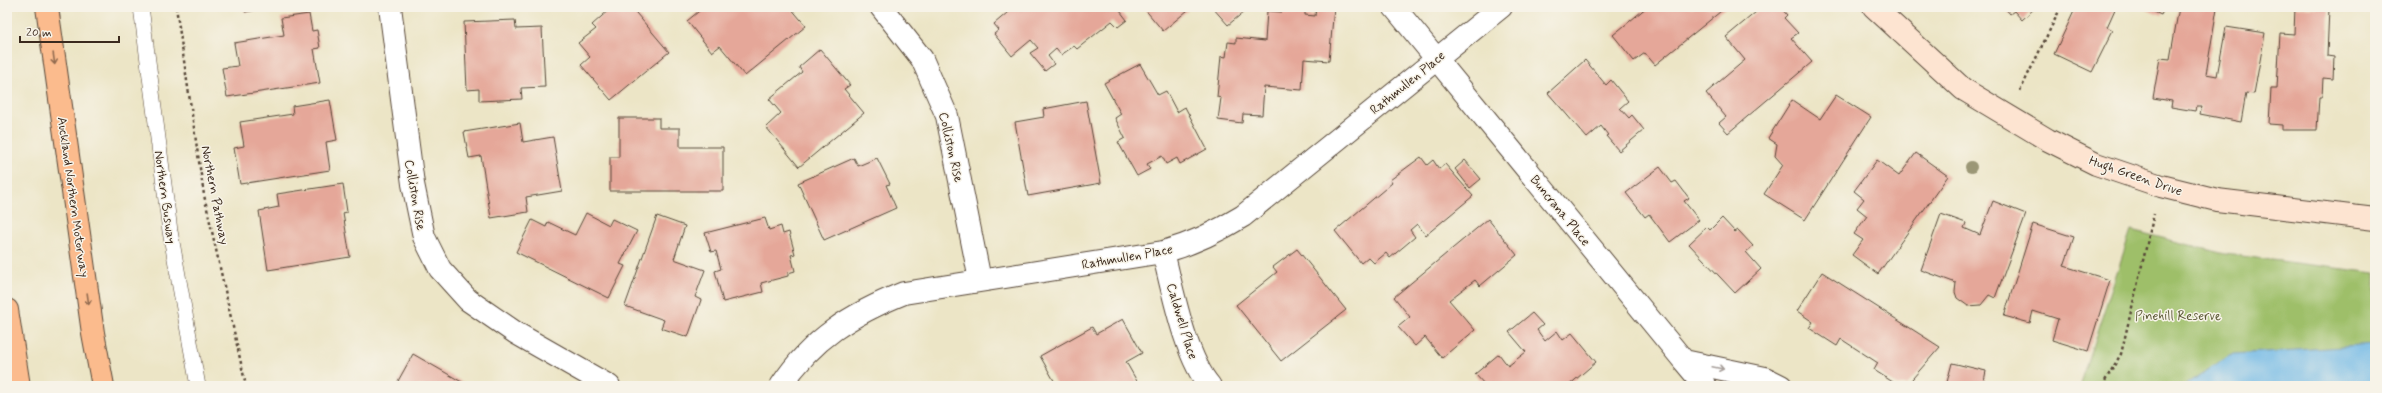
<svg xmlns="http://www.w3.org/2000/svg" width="2382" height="393" font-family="Mynerve,sans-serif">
	<rect width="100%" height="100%" fill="#f7f3e8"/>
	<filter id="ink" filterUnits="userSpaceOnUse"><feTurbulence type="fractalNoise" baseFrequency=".025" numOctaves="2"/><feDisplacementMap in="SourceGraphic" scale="8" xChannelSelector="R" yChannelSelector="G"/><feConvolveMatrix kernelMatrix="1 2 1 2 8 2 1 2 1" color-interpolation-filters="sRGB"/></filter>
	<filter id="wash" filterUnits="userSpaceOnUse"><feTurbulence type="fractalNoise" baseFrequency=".012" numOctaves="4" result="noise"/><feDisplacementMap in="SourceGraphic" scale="16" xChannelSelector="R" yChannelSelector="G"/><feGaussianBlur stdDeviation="0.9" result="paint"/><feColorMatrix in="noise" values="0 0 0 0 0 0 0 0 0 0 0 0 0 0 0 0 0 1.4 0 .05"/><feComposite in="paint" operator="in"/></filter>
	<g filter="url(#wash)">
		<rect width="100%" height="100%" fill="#ece5c6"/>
		<path fill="#9ebf69" stroke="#6c7444" d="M2131 230 2225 254 2375 273V386H2079Z"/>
		<path fill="#6db7e6" stroke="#547082" d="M2375 345V386H2184L2232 354Z"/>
		<g id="blocks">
			<path fill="#e5a799" d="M244 7H269V8L245 12Z
				M622 7H631L669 52 611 100 581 65 590 57 578 43 596 29 592 25 611 8 615 13Z
				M704 7H790L806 26 745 76 720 46 712 52 687 21Z
				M1014 7H1020L1022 10 1026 7H1048L1050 9 1053 7H1117L1127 20 1118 27 1112 21 1077 49 1074 46 1061 55 1056 49 1048 56 1054 64 1045 71 1030 53 1038 48 1031 40 1012 56 994 34 999 30 994 24Z
				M1143 7H1186L1188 10 1163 31Z
				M1212 7H1250L1228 25Z
				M1282 7H1305V15L1315 16 1316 7H1334L1329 61 1304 59 1302 90 1264 87 1262 115 1243 114 1242 123 1218 120 1221 98 1217 97 1221 56 1226 57 1228 42 1236 43V38L1265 41 1267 11 1282 12Z
				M1647 7H1726L1655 65 1645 53 1634 61 1613 35Z
				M1762 7H1780L1787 15 1784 18 1798 33 1791 38 1812 62 1728 133 1719 123 1726 117 1706 93 1745 60 1726 37Z
				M2004 7H2036L2022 20 2014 11 2010 14Z
				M2076 7H2116L2107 27 2113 30 2092 72 2054 54Z
				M2143 7H2165L2161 15Z
				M2179 7 2217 8 2206 74 2217 76 2226 27 2265 33 2254 94 2246 93 2241 122 2200 114 2202 107H2196L2195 111 2171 107 2172 101 2153 98 2160 58 2170 59Z
				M2295 7 2329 8 2327 56 2334 57 2333 79 2323 78 2322 97H2319L2317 130H2282V125L2269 124 2271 88H2277L2280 33 2294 34Z
				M309 14 312 31 317 30 320 48 314 49 320 83 227 97 222 68 238 66 234 43 284 35 281 18Z
				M515 20 516 29 542 28 545 87 521 88 522 99 479 101V89L467 90 464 22Z
				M820 49 850 85 844 89 864 113 799 167 766 127 781 113 769 99 802 72 799 67Z
				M1585 60 1606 85 1611 80 1628 101 1620 108 1629 118 1632 115 1644 130 1619 151 1606 136 1608 135 1601 126 1587 138 1548 93Z
				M1140 64 1158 95 1166 91 1177 112 1185 107 1207 149 1180 164 1177 158 1166 164 1162 156 1147 164 1150 169 1137 176 1118 142 1125 138 1115 118 1121 114 1104 83Z
				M1836 95 1871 117 1805 220 1764 194 1783 165 1775 156 1777 144 1768 138 1792 100 1820 119Z
				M330 100 337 140 326 142 330 170 240 184 234 148 244 146 240 122 293 114 292 106Z
				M1086 101 1101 183 1028 196 1015 122 1044 117 1043 109Z
				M619 118H659V128H680V147H723V191H610V157H619Z
				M520 123 523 142 553 137 562 191 526 197 528 212 491 218 481 156 469 158 464 132Z
				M1916 153 1948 176 1878 274 1852 255 1863 240 1854 234 1867 216 1857 208 1864 199 1854 191 1877 160 1899 176Z
				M1421 157 1427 165 1433 160 1439 169 1445 164 1473 196 1426 235 1417 224 1410 230 1415 237 1390 258 1386 253 1374 263 1368 257 1361 263 1335 231 1392 183 1390 180Z
				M854 158 858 166 877 158 890 184 886 185 896 208 824 240 798 183Z
				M1465 160 1481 179 1470 188 1455 169Z
				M1660 167 1672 183 1676 181 1689 198 1684 201 1699 220 1670 242 1649 214 1645 217 1626 193Z
				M343 184 347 212 343 213 350 257 268 270 259 211 279 207 277 194Z
				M1993 201 2026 214 1995 298 1989 295 1981 305 1968 306 1957 298 1955 292 1956 283 1921 270 1941 214 1966 223 1964 228 1980 235Z
				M586 213 609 225 612 219 637 231 620 264 625 266 609 298 516 252 532 220 546 227 548 222 575 235Z
				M657 216 685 226 674 259 705 270 695 297 701 300 688 337 661 328 664 320 625 306Z
				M765 218 769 230 781 226 783 234 789 232 795 254 791 255 795 271 788 273V276L761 283 763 292 723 302 715 271 721 269 716 251 711 252 705 233Z
				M1722 218 1735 232 1738 230 1753 246 1746 252 1761 269 1735 293 1689 244 1707 227 1710 230Z
				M1488 219 1517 255 1480 286 1475 280 1449 300 1475 330 1442 358 1425 337 1415 346 1398 327 1410 317 1394 297Z
				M2033 224 2074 237 2064 266 2110 280 2088 351 2052 340 2058 319 2033 311 2030 323 2004 316Z
				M1297 249 1346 310 1281 361 1236 305 1277 272 1273 267Z
				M1822 272 1940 347 1906 386H1899L1874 370 1878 363 1841 339 1837 346 1809 328 1813 322 1797 311Z
				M1532 313 1543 325 1537 330 1545 341 1557 331 1563 340 1572 333 1596 362 1568 386H1486L1475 374 1499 354 1508 366 1526 352 1509 332Z
				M1123 319 1142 353 1126 362 1138 383 1132 386H1057L1040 356 1092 327 1096 334Z
				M413 354 467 385 466 386H402L398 381Z
				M1952 363 1986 371 1983 386H1946Z"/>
		</g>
	</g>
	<g filter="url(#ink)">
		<use href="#blocks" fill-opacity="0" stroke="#564637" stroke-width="1"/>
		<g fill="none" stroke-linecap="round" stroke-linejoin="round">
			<g stroke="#564637" stroke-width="16">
				<path id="service" d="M141 7 170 231 198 386"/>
			</g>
			<g stroke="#564637" stroke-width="24">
				<path id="minor" d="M390 7 413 184 424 237 440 269 468 300 516 333 609 386
					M881 7 922 59 947 116 980 280
					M1394 7 1684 361
					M1163 252C1173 291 1185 357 1210 386
					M781 386C812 338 852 314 904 293L1163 252C1192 244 1217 232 1243 216L1501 7
					M1705 386 1684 361 1765 378 1781 386"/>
			</g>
			<g stroke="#564637" stroke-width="24">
				<path id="secondary" d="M1874 7 1963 89 2048 140 2096 164 2161 186 2217 200 2375 219"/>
			</g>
			<g stroke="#564637" stroke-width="24">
				<path id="motorway" d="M47 7 93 333 103 386
					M7 310 19 386"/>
			</g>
			<path stroke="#564637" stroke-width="2.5" stroke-dasharray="3 3" stroke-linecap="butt" d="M176 7 204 195 246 386
				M2020 91 2061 7
				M2102 386 2121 354 2154 214"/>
			<use href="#service" stroke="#fff" stroke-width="15"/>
			<use href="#minor" stroke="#fff" stroke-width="22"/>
			<use href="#secondary" stroke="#fde4d1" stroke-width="22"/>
			<use href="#motorway" stroke="#fbbb8d" stroke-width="22"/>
		</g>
		<circle fill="#9b9776" cx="1971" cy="167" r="6"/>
		<defs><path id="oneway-shaft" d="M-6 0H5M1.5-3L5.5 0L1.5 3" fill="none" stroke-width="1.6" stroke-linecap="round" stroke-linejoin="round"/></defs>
		<g stroke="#916b50">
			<use href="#oneway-shaft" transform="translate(54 59) rotate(82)"/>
			<use href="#oneway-shaft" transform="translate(88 299) rotate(82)"/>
		</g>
		<use stroke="#a79f9a" href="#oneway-shaft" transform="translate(1718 368) rotate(12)"/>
	</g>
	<g text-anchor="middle" stroke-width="3" stroke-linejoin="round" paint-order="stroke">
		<g font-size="13" fill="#3b2a1e" stroke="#f7f3e8">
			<text transform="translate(1407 82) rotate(-39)" y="5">Rathmullen Place</text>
			<text transform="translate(952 147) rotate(77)" y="5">Colliston Rise</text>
			<text transform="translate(2136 175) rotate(19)" y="5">Hugh Green Drive</text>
			<text transform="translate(216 195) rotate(79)" y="5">Northern Pathway</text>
			<text transform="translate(416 195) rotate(80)" y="5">Colliston Rise</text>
			<text transform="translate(74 197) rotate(82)" y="5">Auckland Northern Motorway</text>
			<text transform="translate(166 197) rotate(82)" y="5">Northern Busway</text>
			<text transform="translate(1561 210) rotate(51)" y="5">Buncrana Place</text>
			<text transform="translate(1127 256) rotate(-10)" y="5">Rathmullen Place</text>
			<text transform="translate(1183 321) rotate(73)" y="5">Caldwell Place</text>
		</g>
		<g font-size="13" fill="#595734" stroke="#f7f3e8">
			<text x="2178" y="320">Pinehill Reserve</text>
		</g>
	</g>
	<rect width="2382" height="393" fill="none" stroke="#f7f3e8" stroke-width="24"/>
	<path d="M20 36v6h99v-6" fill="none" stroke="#3b2a1e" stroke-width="2"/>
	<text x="26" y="36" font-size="12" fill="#3b2a1e" stroke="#f7f3e8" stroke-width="3" paint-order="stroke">20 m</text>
</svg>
